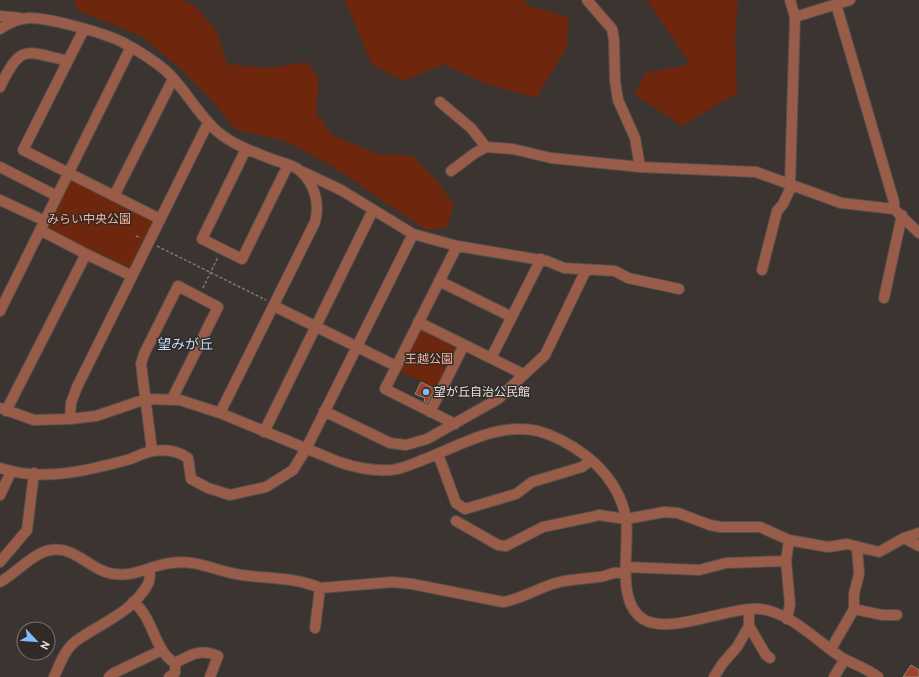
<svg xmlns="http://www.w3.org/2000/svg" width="919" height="677" font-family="Overpass,'Noto Sans JP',sans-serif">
	<rect width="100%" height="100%" fill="#3b3431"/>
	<path fill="#6e270d" d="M74 0H183L196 7 216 30 227 64 269 68 307 62 319 79 316 112 332 135 377 154 413 156 438 182 454 205 447 227 426 230 333 167 288 142 234 129 215 104 181 69 141 36 77 10Z
		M345 0H524L529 6 569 17 567 47 536 98 484 83 444 64 404 81 372 65Z
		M647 0H738L735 38 737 93 682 126 635 95 645 73 690 64Z
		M71 178 150 218 153 223 132 267 125 269 45 229Z
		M425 330 460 347 439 389 399 371 419 332Z"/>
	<path fill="#9d4425" stroke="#8d8582" d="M421 382 435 389 427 403 424 401 425 398 415 394Z
		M911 665 919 670V677H903Z"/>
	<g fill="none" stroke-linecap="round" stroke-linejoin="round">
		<g stroke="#56504d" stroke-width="12">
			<path id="minor" d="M587 0 612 29 614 40 615 81 618 100 635 138 640 167
				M836 4 894 202V209
				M0 16 20 18
				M795 17 850 0
				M0 29C8 23 19 19 28 18 47 17 104 33 122 42 137 50 152 59 165 70 185 88 197 114 218 132 235 146 254 152 274 160 283 163 293 165 299 170 315 183 320 204 315 222L220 413
				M84 29 23 150 160 219
				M0 87C21 43 25 51 68 61
				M440 102 471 128 486 147
				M246 149 202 239 242 259 288 165
				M0 167 57 196
				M451 171 475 153 486 147 513 149 551 158 640 167 756 172 841 203 894 209 919 233
				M303 172 341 190 413 234 457 246 547 261 564 268 615 271 628 278 679 289
				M790 184 795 17 790 0
				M114 196 173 79
				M0 200 45 221
				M40 230 86 254
				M762 270 777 211 783 204 792 185
				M439 281 512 317
				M884 298 902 215
				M274 306 396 366
				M0 311 131 47
				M418 322 523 374
				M491 358 541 259
				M0 408 34 420 70 419 96 416 146 399 180 400 220 413 339 462C356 468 373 471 391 470 403 469 414 463 425 459 461 445 498 422 538 431 556 436 570 444 585 455 605 470 622 493 626 519 630 547 615 601 643 619 670 636 728 606 760 609 793 613 818 643 844 659 856 665 868 669 878 677
				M6 411 86 254 132 276
				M324 411 390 443 406 445 427 439 498 399 545 355 586 270
				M430 412 464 345
				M70 419 71 403 77 387 208 123
				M455 424 385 389 457 246
				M264 432 373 210
				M152 451 141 364 144 354 178 286 218 307 172 399
				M438 454 456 503 465 509 516 494 532 482 582 467 591 460
				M0 468C41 482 86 471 127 460 135 458 144 452 153 451 165 449 178 451 188 458L191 479 208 488 230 495 266 487 293 470 306 449 413 234
				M0 495 11 472
				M456 521 498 545 506 546 543 527 591 517 599 515 626 519 664 512 678 513 710 525 721 527H760L789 540
				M904 538 919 533
				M0 562 27 530 34 473
				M626 567 699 570 726 563 786 561
				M0 582C15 574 34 552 51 550 76 546 91 572 115 574 136 577 151 565 171 563 198 559 217 572 242 575 268 579 295 577 320 588L315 628
				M320 588 393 582 412 584 503 602C522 599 538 588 556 583 570 579 584 579 599 577 611 576 611 570 625 574
				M133 602C154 617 153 650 175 663V673L169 677
				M854 609 882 615H897
				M787 619 790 604 786 561 789 540 828 547 847 544 879 552 904 538 919 546
				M749 626 766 655 770 658
				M831 649 854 609V594L859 574 857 547
				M175 663C191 655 200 648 218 656L210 677
				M54 677C60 664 65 649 76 641 102 622 131 614 148 584 150 580 150 574 150 569
				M109 677 114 673 162 650
				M714 677 723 663 737 647 749 626V610
				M834 677 845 659"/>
		</g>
		<path stroke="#7f7977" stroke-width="1.5" stroke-dasharray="3 2" stroke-linecap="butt" d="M136 236 141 238
			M157 246 266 300
			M203 288 218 257"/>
		<use href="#minor" stroke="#985c49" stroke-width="10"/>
	</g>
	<circle fill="#7fbdfa" stroke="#312a27" stroke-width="1.5" cx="426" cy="392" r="4"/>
	<g text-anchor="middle" stroke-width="3" stroke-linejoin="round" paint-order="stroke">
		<g font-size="12" fill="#fdb29a" stroke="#312a27">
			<text x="89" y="223">みらい中央公園</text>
			<text x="429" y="363">王越公園</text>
		</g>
		<g font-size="12" fill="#e6e2e0" stroke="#312a27" text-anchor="start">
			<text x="434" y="396">望が丘自治公民館</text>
		</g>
		<g font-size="14" fill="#badcfe" stroke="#312a27">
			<text x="185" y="349">望みが丘</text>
		</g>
	</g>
	<g transform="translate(36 641) rotate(116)"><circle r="19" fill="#312a27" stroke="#797471"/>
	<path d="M0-3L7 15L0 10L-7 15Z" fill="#7fbdfa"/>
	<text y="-6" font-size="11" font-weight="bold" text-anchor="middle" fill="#e6e2e0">N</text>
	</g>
</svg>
